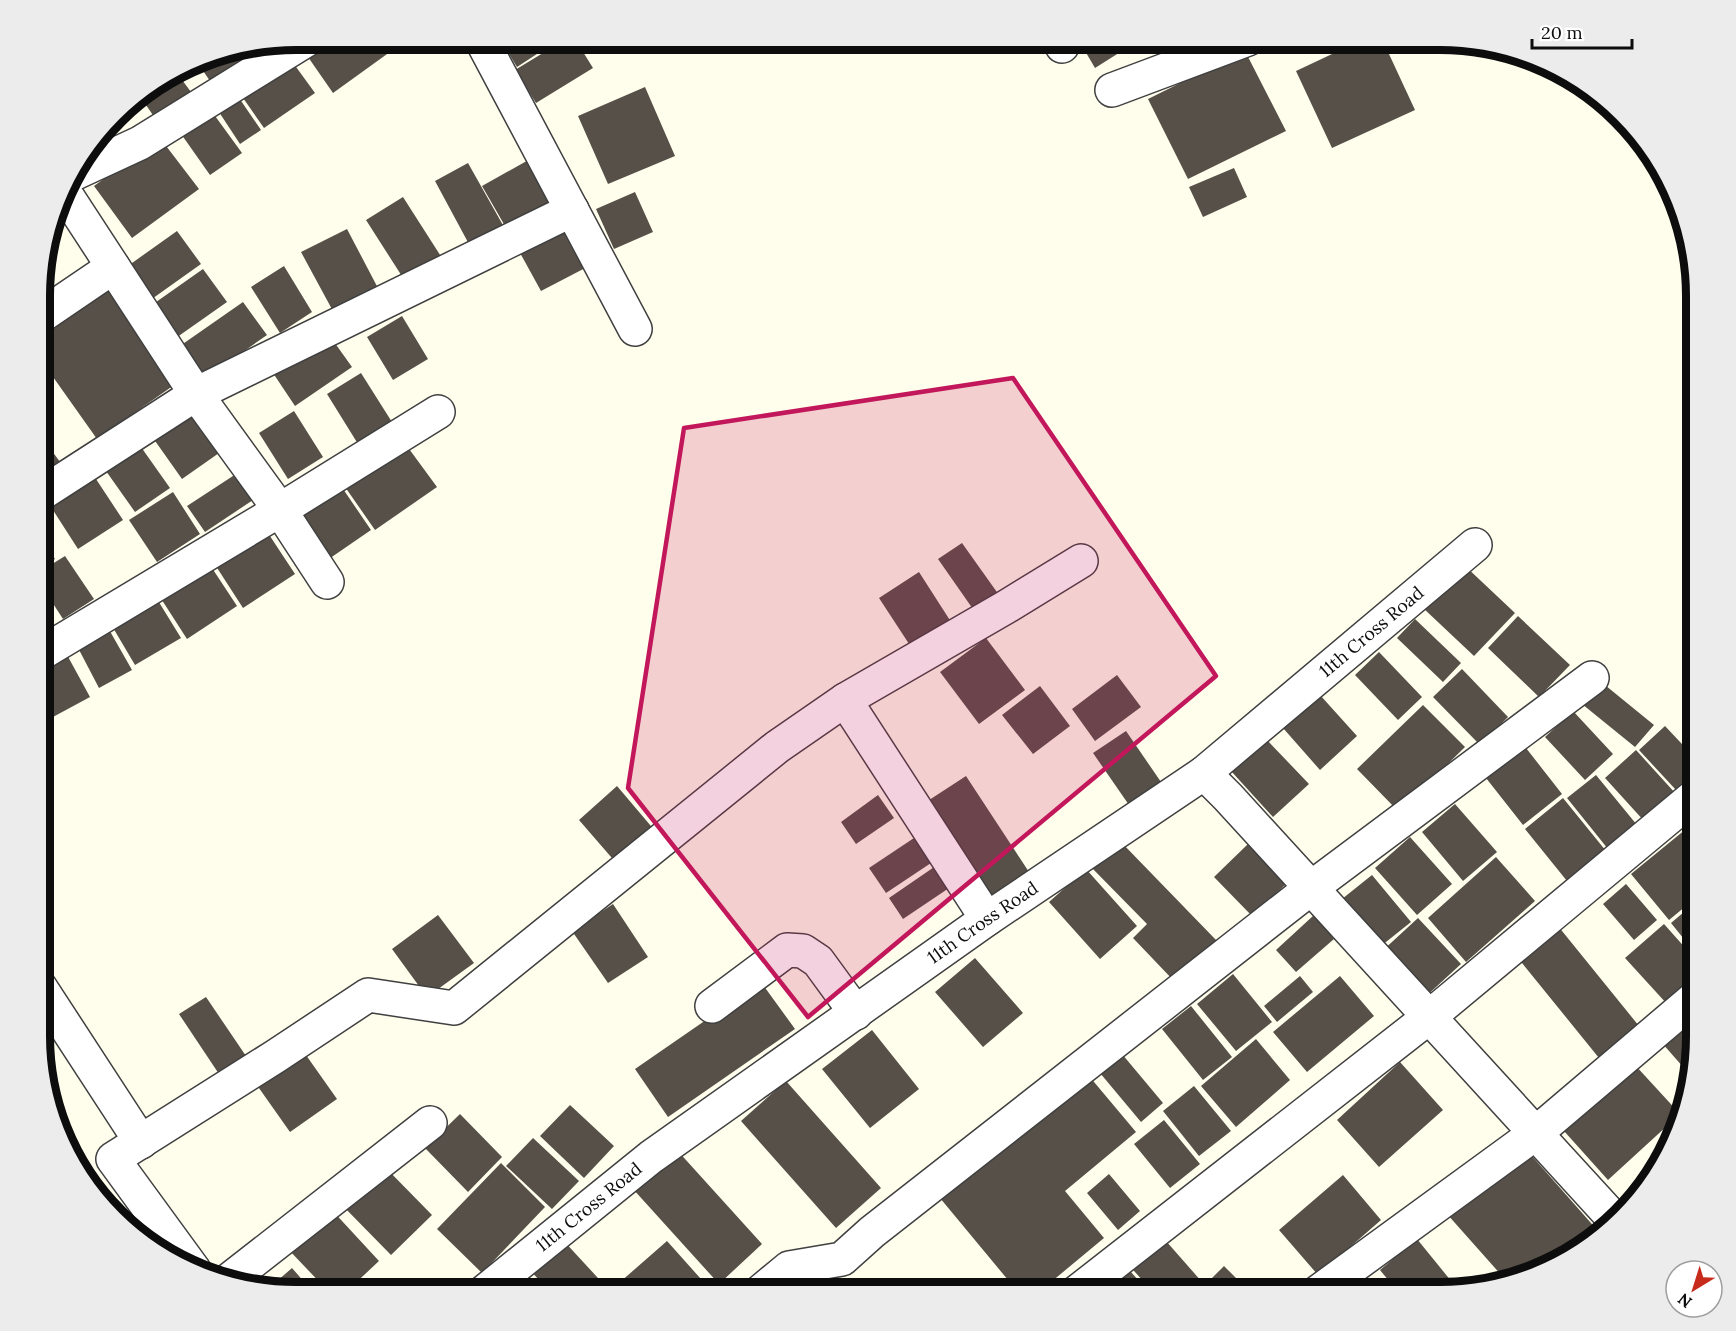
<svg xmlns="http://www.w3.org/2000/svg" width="1736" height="1331" font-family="Lora,serif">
	<rect width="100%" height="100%" fill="#fffeed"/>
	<path fill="#565048" d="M332 39H397L401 44 333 93 308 57Z
		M500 39H560L517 67Z
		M566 39H575L593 68 536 103 515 70Z
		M1078 39H1141L1095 68Z
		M1364 39H1382L1415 110 1332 148 1296 71Z
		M241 48 247 56 210 81 197 62 213 53Z
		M1245 51 1286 131 1188 179 1148 99Z
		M291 60 315 93 264 128 241 95Z
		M177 73 191 92 155 118 139 95Z
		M645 87 675 156 608 184 578 116Z
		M237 95 261 130 240 144 217 109Z
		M210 109 242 153 210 175 179 131Z
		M160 138 199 189 132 238 94 186Z
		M532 158 555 199 505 226 482 186Z
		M468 163 504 227 470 246 435 181Z
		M1234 168 1247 197 1203 217 1189 187Z
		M635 192 653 232 614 249 596 209Z
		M403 197 442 258 405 281 366 220Z
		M570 224 591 265 541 291 519 251Z
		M347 229 379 290 334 313 301 252Z
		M177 231 201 264 149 301 125 268Z
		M284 266 312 312 280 333 251 287Z
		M203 269 227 302 173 340 149 307Z
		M107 284 177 383 97 439 41 360V330Z
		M243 302 267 335 200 382 177 348Z
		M402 316 428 359 393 380 367 337Z
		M327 332 352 367 295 406 271 370Z
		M361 373 397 430 363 452 327 394Z
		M200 404 229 446 182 479 153 438Z
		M41 405 52 420 41 428Z
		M294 411 323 457 288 479 259 433Z
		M41 436 63 466 41 482Z
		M404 442 437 487 375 530 343 484Z
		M141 447 170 488 135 512 106 471Z
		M236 474 253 500 205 532 187 506Z
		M96 479 123 520 78 549 51 507Z
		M341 486 371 530 323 563 292 519Z
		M173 492 200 534 157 562 129 520Z
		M264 527 295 574 243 608 212 560Z
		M41 538 55 559 41 568Z
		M962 543 999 595 975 612 938 559Z
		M65 556 94 599 63 619 41 585V571Z
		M1463 564 1515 613 1474 656 1422 607Z
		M210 565 237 606 187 639 160 597Z
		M919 572 953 625 913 650 879 598Z
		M157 599 181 638 135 665 112 626Z
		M41 605 52 622 40 630V620Z
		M1518 616 1570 665 1539 697 1488 648Z
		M1415 619 1461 663 1443 682 1397 638Z
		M107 626 132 670 99 688 76 644Z
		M986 638 1025 690 979 724 940 672Z
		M1379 652 1422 697 1398 720 1355 675Z
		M66 653 90 697 40 724V667Z
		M1462 669 1508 717 1480 745 1433 697Z
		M1117 675 1141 707 1095 741 1072 709Z
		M1600 681 1654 725 1635 747 1582 704Z
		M1040 686 1070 726 1033 754 1002 715Z
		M1320 695 1357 736 1320 770 1283 728Z
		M1423 705 1465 747 1399 812 1357 769Z
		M1573 711 1613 754 1585 780 1545 737Z
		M1665 726 1697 760V771L1676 790 1639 750Z
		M1126 731 1161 782 1129 805 1093 753Z
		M1266 739 1309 784 1273 817 1231 771Z
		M1526 748 1562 794 1523 825 1486 778Z
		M1636 750 1676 794 1645 822 1605 778Z
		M1596 775 1637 825 1608 849 1567 798Z
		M966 776 1029 872 986 900 923 804Z
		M617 786 656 832 618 865 579 820Z
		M878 795 894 818 856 844 841 822Z
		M1563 798 1606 851 1567 881 1525 829Z
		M1455 804 1497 852 1463 881 1422 832Z
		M1697 820V897L1669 920 1631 874Z
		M923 832 940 857 886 893 869 868Z
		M1410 837 1452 884 1417 915 1375 868Z
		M1120 841 1217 941 1175 982 1133 938 1147 924 1092 868Z
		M1248 844 1286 884 1252 916 1214 877Z
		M1496 857 1535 901 1466 962 1428 918Z
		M940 863 955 884 903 919 889 898Z
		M1086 869 1137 926 1100 959 1049 902Z
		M1372 875 1411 922 1381 946 1342 899Z
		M1626 884 1657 920 1634 940 1603 904Z
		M1697 901 1696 954 1671 923Z
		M613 904 648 957 608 983 572 931Z
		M438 915 474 963 427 997 392 949Z
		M1314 915 1334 939 1296 972 1276 950Z
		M1418 918 1461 964 1423 999 1380 953Z
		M1664 924 1696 960V978L1667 1004 1625 958Z
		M1558 926 1639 1026 1599 1058 1518 958Z
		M975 958 1023 1013 983 1047 935 992Z
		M1233 974 1272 1022 1236 1051 1197 1004Z
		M1300 976 1313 992 1277 1022 1264 1006Z
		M1340 976 1374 1016 1307 1072 1273 1032Z
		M761 982 795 1029 668 1117 635 1069Z
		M206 997 246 1056 219 1074 179 1014Z
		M1191 1006 1232 1057 1203 1080 1162 1029Z
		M1696 1014V1052L1691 1076 1662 1043Z
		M872 1030 919 1089 870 1128 822 1069Z
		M1256 1039 1290 1080 1236 1127 1201 1086Z
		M301 1048 337 1099 290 1132 254 1081Z
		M1122 1054 1163 1103 1141 1122 1100 1073Z
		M1400 1062 1443 1110 1379 1167 1337 1120Z
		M1635 1065 1680 1114 1608 1180 1564 1131Z
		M1089 1076 1136 1132 1065 1191 1104 1238 1039 1292H1018L940 1198Z
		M786 1081 881 1188 836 1228 741 1121Z
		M1194 1086 1231 1131 1199 1156 1163 1111Z
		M570 1105 614 1146 584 1178 540 1136Z
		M460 1114 502 1157 468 1192 425 1148Z
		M1164 1120 1200 1164 1170 1188 1134 1144Z
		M533 1138 579 1181 552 1209 506 1166Z
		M1524 1147 1598 1231 1553 1266 1503 1277 1447 1214Z
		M676 1149 762 1244 719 1284 633 1189Z
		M501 1163 545 1207 482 1273 437 1229Z
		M382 1164 432 1215 391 1255 341 1204Z
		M1109 1174 1140 1211 1118 1230 1087 1193Z
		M1343 1175 1381 1220 1318 1275 1279 1230Z
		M1650 1176 1633 1204 1629 1208 1624 1204Z
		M330 1208 379 1261 347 1291H328L287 1248Z
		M1159 1233 1202 1282 1191 1292H1153L1126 1262Z
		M562 1239 609 1290 607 1292H550L529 1269Z
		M1417 1239 1456 1287 1453 1289 1440 1292H1398L1380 1270Z
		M667 1241 709 1288 704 1292H627L619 1283Z
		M1121 1261 1149 1292H1089Z
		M1224 1266 1250 1292H1205L1202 1288Z
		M292 1268 312 1291H279L268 1289Z
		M528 1275 543 1292H509Z"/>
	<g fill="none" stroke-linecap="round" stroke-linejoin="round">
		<g stroke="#404040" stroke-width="36">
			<g id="street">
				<path d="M481 39 635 329"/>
				<path d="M1059 39 1062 46"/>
				<path d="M1112 90 1248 39"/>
				<path d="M71 175 140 143 308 39"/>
				<path d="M65 193 196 394 280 510 327 582"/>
				<path d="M41 316 113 267"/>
				<path d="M41 494 196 394 572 210"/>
				<path d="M40 654 280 510 438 412"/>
				<path d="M845 700 987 919"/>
				<path d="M1204 773 1228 797 1614 1219"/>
				<path d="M40 987 141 1142"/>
				<path d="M712 1006 787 950 803 951 818 961 856 1013"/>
				<path d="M194 1270 113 1159 276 1056 368 995 454 1008 777 747 845 700 1006 607 1081 561"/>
				<path d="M229 1280 430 1123"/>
				<path id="s1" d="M484 1292 651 1157 987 919 1204 773 1475 545"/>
				<path d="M760 1292 789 1268 842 1259 872 1232 1311 888 1592 678"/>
				<path d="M1077 1292 1429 1017 1697 794"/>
				<path d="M1318 1292 1536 1133 1696 997"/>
			</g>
		</g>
		<use href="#street" stroke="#fff" stroke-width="33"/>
	</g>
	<path fill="#c2185b" fill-opacity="0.2" stroke="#c2185b" stroke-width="4.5" stroke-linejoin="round" d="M1013 378 1216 676 808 1017 628 788 684 428Z"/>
	<g text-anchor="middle" stroke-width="6" stroke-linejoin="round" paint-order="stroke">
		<g font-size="18" fill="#0d0d0d" stroke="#fff">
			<text dy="6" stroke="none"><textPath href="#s1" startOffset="1107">11th Cross Road</textPath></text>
			<text dy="6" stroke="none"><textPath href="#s1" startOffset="621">11th Cross Road</textPath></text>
			<text dy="6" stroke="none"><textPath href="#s1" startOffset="135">11th Cross Road</textPath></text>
		</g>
	</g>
	<path d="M0 0H1736V1331H0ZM296 50H1440A246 246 0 0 1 1686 296V1036A246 246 0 0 1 1440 1282H296A246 246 0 0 1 50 1036V296A246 246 0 0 1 296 50Z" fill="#ececec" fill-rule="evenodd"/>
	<path fill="none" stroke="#0d0d0d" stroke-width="8" d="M296 50H1440A246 246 0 0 1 1686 296V1036A246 246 0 0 1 1440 1282H296A246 246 0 0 1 50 1036V296A246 246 0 0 1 296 50Z"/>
	<g transform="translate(1694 1289) rotate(218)"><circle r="28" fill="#ffffff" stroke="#9e9e9e" stroke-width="1.5"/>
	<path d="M0-4.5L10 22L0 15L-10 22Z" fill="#c72b1b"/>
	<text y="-9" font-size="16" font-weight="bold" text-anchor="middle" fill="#0d0d0d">N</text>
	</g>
	<path d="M1532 39v9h100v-9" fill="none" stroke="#0d0d0d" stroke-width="3"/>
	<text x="1541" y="39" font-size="18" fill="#0d0d0d" stroke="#ffffff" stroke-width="4.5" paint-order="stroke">20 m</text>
</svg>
